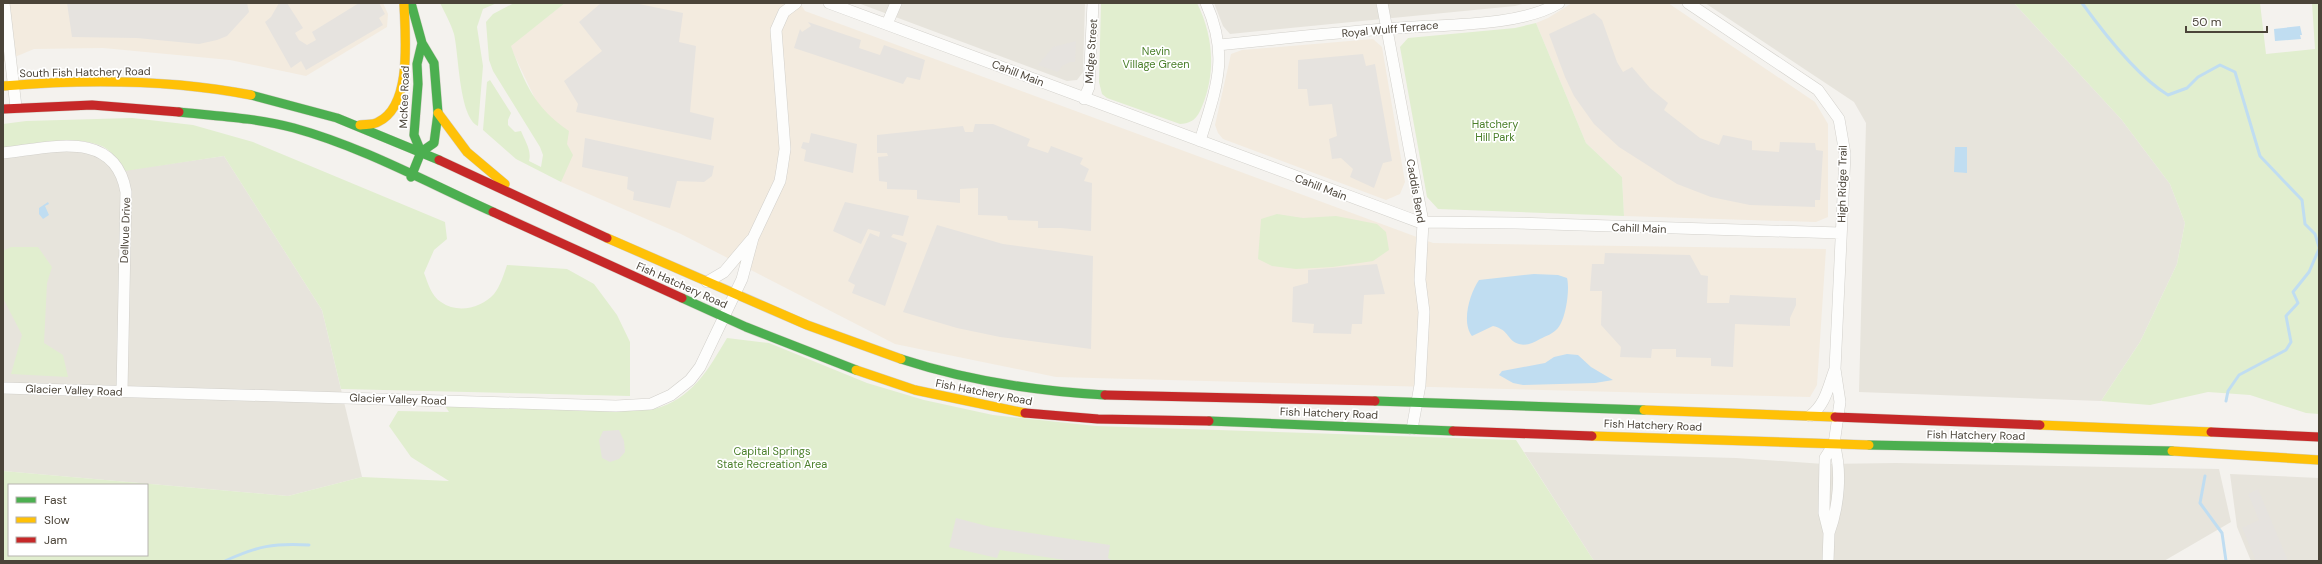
<svg xmlns="http://www.w3.org/2000/svg" width="2322" height="564" font-family="'DM Sans',sans-serif">
	<rect width="100%" height="100%" fill="#f4f2ee"/>
	<path fill="#e7e4dc" d="M858 3H1085L1083 72 1077 80 1067 81Z
		M1214 3H1526L1515 6 1230 34 1223 26Z
		M1705 3H2014L2121 119 2170 184 2185 223 2177 264 2140 342 2101 401 1859 392 1866 123 1854 102Z
		M88 147 120 171 224 156 322 310 362 477 288 496 3 471V153Z
		M1524 452 1736 458 1824 464 1896 463 2219 469 2231 522 2164 561H1594Z
		M2230 474 2319 478V561H2251L2237 527Z"/>
	<path fill="#f3ebdf" d="M3 3H383L388 14 387 27 306 76 230 60 103 48 34 49 3 62Z
		M565 3H800L805 11 1433 243 1826 249 1817 385 1810 397 1056 377 895 344 681 234 561 182 568 131 549 118 537 103 510 46Z
		M1572 3H1668L1815 102 1828 124V217L1816 222 1624 216 1622 177 1586 143 1536 23 1548 18Z
		M1373 39 1382 47 1405 182 1400 194 1386 200 1223 139 1218 133 1215 125 1231 54 1242 50Z"/>
	<path fill="#e1eecf" fill-rule="evenodd" d="M440 3H497L483 9 477 27 483 66 478 126C459 117 459 55 454 34 451 24 445 13 440 3Z
		M514 3H565L511 46C525 84 534 107 569 131L567 144 573 155 561 182 516 159 483 130 487 82 490 80 511 113 508 120V125L515 132 521 131C525 141 532 151 529 161L541 167 543 155 540 147 493 71 489 60 486 22 493 14Z
		M1101 3H1197C1213 35 1216 71 1203 104 1198 117 1194 123 1180 124L1107 98 1102 94 1099 82Z
		M2014 3H2260L2266 54 2315 49 2312 3H2319V414L2306 413 2250 395 2208 392 2150 405 2101 401 2140 342 2177 264 2185 223 2170 184 2121 119Z
		M1536 23 1586 143 1622 177 1624 216 1438 209 1427 197 1400 47 1408 38 1515 28Z
		M132 118 193 125 253 142 445 222 447 239 434 250 424 273C428 283 431 296 441 302 458 314 481 308 494 294 500 287 504 274 507 265L567 269 594 284 617 315 630 342V396L341 389 322 310 224 156 125 171C118 161 111 149 99 145 73 135 30 144 3 148V124L26 121Z
		M1277 214 1303 218 1336 216 1377 224 1386 232 1389 250 1373 261 1333 267 1296 269 1272 266 1258 259 1261 219Z
		M11 247H38L52 267 47 283 44 343 63 355 68 377 11 374 22 335 3 298V251Z
		M727 338 769 343 867 383 924 400 993 415 1096 426 1516 440 1594 561H3V471L288 496 362 477 449 481 411 457 389 426 398 411 449 412 445 406 654 409C692 399 708 370 727 338ZM9 485H147V555H9Z"/>
	<path fill="#e6e3df" d="M67 3H247L249 12 227 36 217 40 199 44 137 38 72 37Z
		M279 3H287L303 28 295 33 299 40 307 45 316 40 312 32 359 3H379L385 14 379 18 383 25 306 70 301 61 291 68 265 22 271 17Z
		M601 3H634L683 13 679 42 696 46 690 112 714 118 711 140 576 112 578 104 564 81 602 51 579 22Z
		M1594 13 1602 20 1617 62 1623 72 1632 67 1650 88 1668 103 1664 110 1700 138 1719 145 1723 135 1752 141V150L1779 152 1780 142 1815 143 1816 150 1823 151 1820 200H1815V207L1750 205 1711 197 1677 184 1619 147 1594 124 1574 96 1565 77 1549 34Z
		M808 22 861 40 859 48 880 55 884 45 925 60 920 80 907 77 903 84 794 48 800 29 802 32 811 26Z
		M1076 41 1075 62H1070L1062 66 1058 72 1038 65 1053 47Z
		M1363 54 1366 66 1375 64 1392 161 1383 163 1374 188 1350 177 1353 169 1341 158 1332 159 1329 139 1337 136 1332 104 1309 106 1307 89H1298V60Z
		M975 124H993L1030 139 1027 146 1048 153 1051 146 1083 158 1080 164 1089 169 1084 181 1092 183 1091 231 1061 228H1038V221L1008 220 1007 216 978 215V188L960 189V203L917 199V190L887 189V182L879 181 878 157 888 156 887 153H877V135L963 126 965 132H973Z
		M811 133 857 144 853 173 804 161 806 150 801 148 803 142 809 143Z
		M585 138 714 166 712 176 704 182 677 181 670 208 633 200 634 192 627 189 628 177 582 167Z
		M845 202 909 216 903 236 893 234 891 237 907 243 885 306 852 293 855 285 848 281 870 233 879 237 880 232 868 229 861 244 833 231Z
		M937 225 1003 244 1093 256 1091 349 1000 337 957 328 903 312Z
		M1605 253 1690 255 1701 275 1708 276 1707 303H1729L1730 295 1796 298V305L1790 318V326L1735 324 1733 367 1711 366V358L1676 357V349H1652L1651 358 1620 357 1621 347 1601 325 1602 291H1590L1592 264H1604Z
		M1377 264 1385 294 1364 295 1362 324H1352L1351 334 1313 333 1314 324 1292 322 1293 287 1308 283V270Z
		M619 430 624 441 625 452 619 459 610 462 602 458 599 440 603 431Z
		M2258 489 2288 561H2256L2242 528 2259 520 2248 494Z
		M956 518 991 527 1110 545 1108 558 1113 561H1071L1000 550 997 558 949 547Z"/>
	<path fill="#c0ddf1" d="M2300 26 2302 35H2300L2301 39 2275 41 2274 29Z
		M1955 147H1967V173L1954 172Z
		M48 202 49 204 45 206 49 215 43 219 39 214V208Z
		M1534 274 1558 275 1567 278C1570 289 1566 319 1558 328 1553 334 1546 336 1540 339 1533 343 1527 346 1519 344 1507 341 1510 330 1493 326L1472 336C1461 322 1470 293 1479 280Z
		M1567 354 1578 355 1591 367 1613 380 1595 383 1523 385 1513 383 1499 375 1502 371 1545 363 1554 357Z"/>
	<g fill="none" stroke-linecap="round" stroke-linejoin="round">
		<path stroke="#c0ddf1" stroke-width="3" d="M2082 3C2103 32 2138 77 2168 95L2187 88 2198 77 2220 65 2235 72 2260 156 2302 200 2305 224 2315 234 2319 247
			M2226 401 2228 391 2239 375 2286 350 2291 342 2286 316 2298 303 2293 292 2309 272 2319 249
			M2205 476 2200 503 2222 533 2226 561
			M225 561C258 546 273 543 309 545"/>
		<g stroke="#d2d0cb" stroke-width="12">
			<path id="street" d="M4 3 16 107
				M829 3 1419 222 1515 223 1840 233
				M1382 3 1423 222 1420 280 1424 312 1420 385 1412 429
				M1688 3 1818 90 1839 119 1845 154 1835 369 1840 402 1834 444 1825 458 1824 513 1829 533 1828 561
				M887 24 896 3
				M1219 45C1275 39 1330 33 1386 29 1435 24 1518 28 1559 3
				M1084 99 1089 87 1093 3
				M1200 141C1216 88 1230 57 1206 3
				M3 153C50 148 115 128 126 192L122 391
				M707 282 724 272 751 240
				M3 388 616 406 651 404 671 395 690 380 700 367 742 279 753 238 780 181 782 169 785 149 776 30 784 12 796 3
				M1810 416C1826 404 1828 387 1835 369
				M1829 533C1839 506 1842 471 1834 444"/>
		</g>
		<g stroke="#d3cfc5" stroke-width="10">
			<path id="fast" d="M411 3 422 43 434 63 438 113 434 143 421 152 411 177
				M251 95 337 118 439 160
				M179 112C218 116 256 118 294 128 363 147 428 183 493 212
				M421 152 414 135 418 84 417 64 422 43
				M682 298 746 327 856 370
				M901 359C968 381 1035 391 1105 395
				M1375 401 1644 410
				M1209 421 1453 431
				M1869 445 2172 451"/>
		</g>
		<g stroke="#d3cfc5" stroke-width="10">
			<path id="slow" d="M3 86C86 79 169 79 251 95
				M438 113 467 152 505 184
				M360 125C365 124 374 125 378 122 413 106 405 34 404 3
				M607 238 807 325 901 359
				M856 370 915 390 1025 413
				M1644 410 1835 417
				M2040 425 2211 432
				M1592 436 1869 445
				M2172 451 2319 460"/>
		</g>
		<g stroke="#d3cfc5" stroke-width="10">
			<path id="jam" d="M3 109 92 105 179 112
				M439 160 607 238
				M493 212 682 298
				M1105 395 1375 401
				M1025 413 1098 419 1209 421
				M1835 417 2040 425
				M1453 431 1592 436
				M2211 432 2319 437"/>
		</g>
		<use href="#street" stroke="#fdfdfc" stroke-width="11"/>
		<use href="#fast" stroke="#4caf50" stroke-width="9"/>
		<use href="#slow" stroke="#ffc107" stroke-width="9"/>
		<use href="#jam" stroke="#c62828" stroke-width="9"/>
	</g>
	<g text-anchor="middle" stroke-width="3.5" stroke-linejoin="round" paint-order="stroke">
		<g font-size="11" fill="#4b4439" stroke="#fff">
			<text transform="translate(1390 29) rotate(-5)" y="4">Royal Wulff Terrace</text>
			<text transform="translate(1091 51) rotate(-86)" y="4">Midge Street</text>
			<text transform="translate(85 72) rotate(-1)" y="4">South Fish Hatchery Road</text>
			<text transform="translate(1018 73) rotate(21)" y="4">Cahill Main</text>
			<text transform="translate(404 97) rotate(-88)" y="4">McKee Road</text>
			<text transform="translate(1842 184) rotate(-89)" y="4">High Ridge Trail</text>
			<text transform="translate(1321 187) rotate(21)" y="4">Cahill Main</text>
			<text transform="translate(1416 191) rotate(80)" y="4">Caddis Bend</text>
			<text transform="translate(1639 228) rotate(2)" y="4">Cahill Main</text>
			<text transform="translate(125 230) rotate(-88)" y="4">Dellvue Drive</text>
			<text transform="translate(682 285) rotate(24)" y="4">Fish Hatchery Road</text>
			<text transform="translate(74 390) rotate(2)" y="4">Glacier Valley Road</text>
			<text transform="translate(984 392) rotate(11)" y="4">Fish Hatchery Road</text>
			<text transform="translate(398 399) rotate(2)" y="4">Glacier Valley Road</text>
			<text transform="translate(1329 413) rotate(2)" y="4">Fish Hatchery Road</text>
			<text transform="translate(1653 425) rotate(2)" y="4">Fish Hatchery Road</text>
			<text transform="translate(1976 435) rotate(1)" y="4">Fish Hatchery Road</text>
		</g>
		<g font-size="11" fill="#4a7f2a" stroke="#fff">
			<text x="1156" y="55">Nevin<tspan x="1156" dy="13">Village Green</tspan></text>
			<text x="1495" y="128">Hatchery<tspan x="1495" dy="13">Hill Park</tspan></text>
			<text x="772" y="455">Capital Springs<tspan x="772" dy="13">State Recreation Area</tspan></text>
		</g>
	</g>
	<rect width="2322" height="564" fill="none" stroke="#4b4439" stroke-width="8"/>
	<rect x="8" y="484" width="140" height="72" fill="#ffffff" stroke="#b7b4b0"/>
	<rect x="16" y="497" width="20" height="6" fill="#4caf50" stroke="#b7b4b0"/>
	<text x="44" y="504" font-size="12" fill="#4b4439">Fast</text>
	<rect x="16" y="517" width="20" height="6" fill="#ffc107" stroke="#b7b4b0"/>
	<text x="44" y="524" font-size="12" fill="#4b4439">Slow</text>
	<rect x="16" y="537" width="20" height="6" fill="#c62828" stroke="#b7b4b0"/>
	<text x="44" y="544" font-size="12" fill="#4b4439">Jam</text>
	<path d="M2186 26v6h81v-6" fill="none" stroke="#4b4439" stroke-width="2"/>
	<text x="2192" y="26" font-size="12" fill="#4b4439" stroke="#ffffff" stroke-width="3" paint-order="stroke">50 m</text>
</svg>
